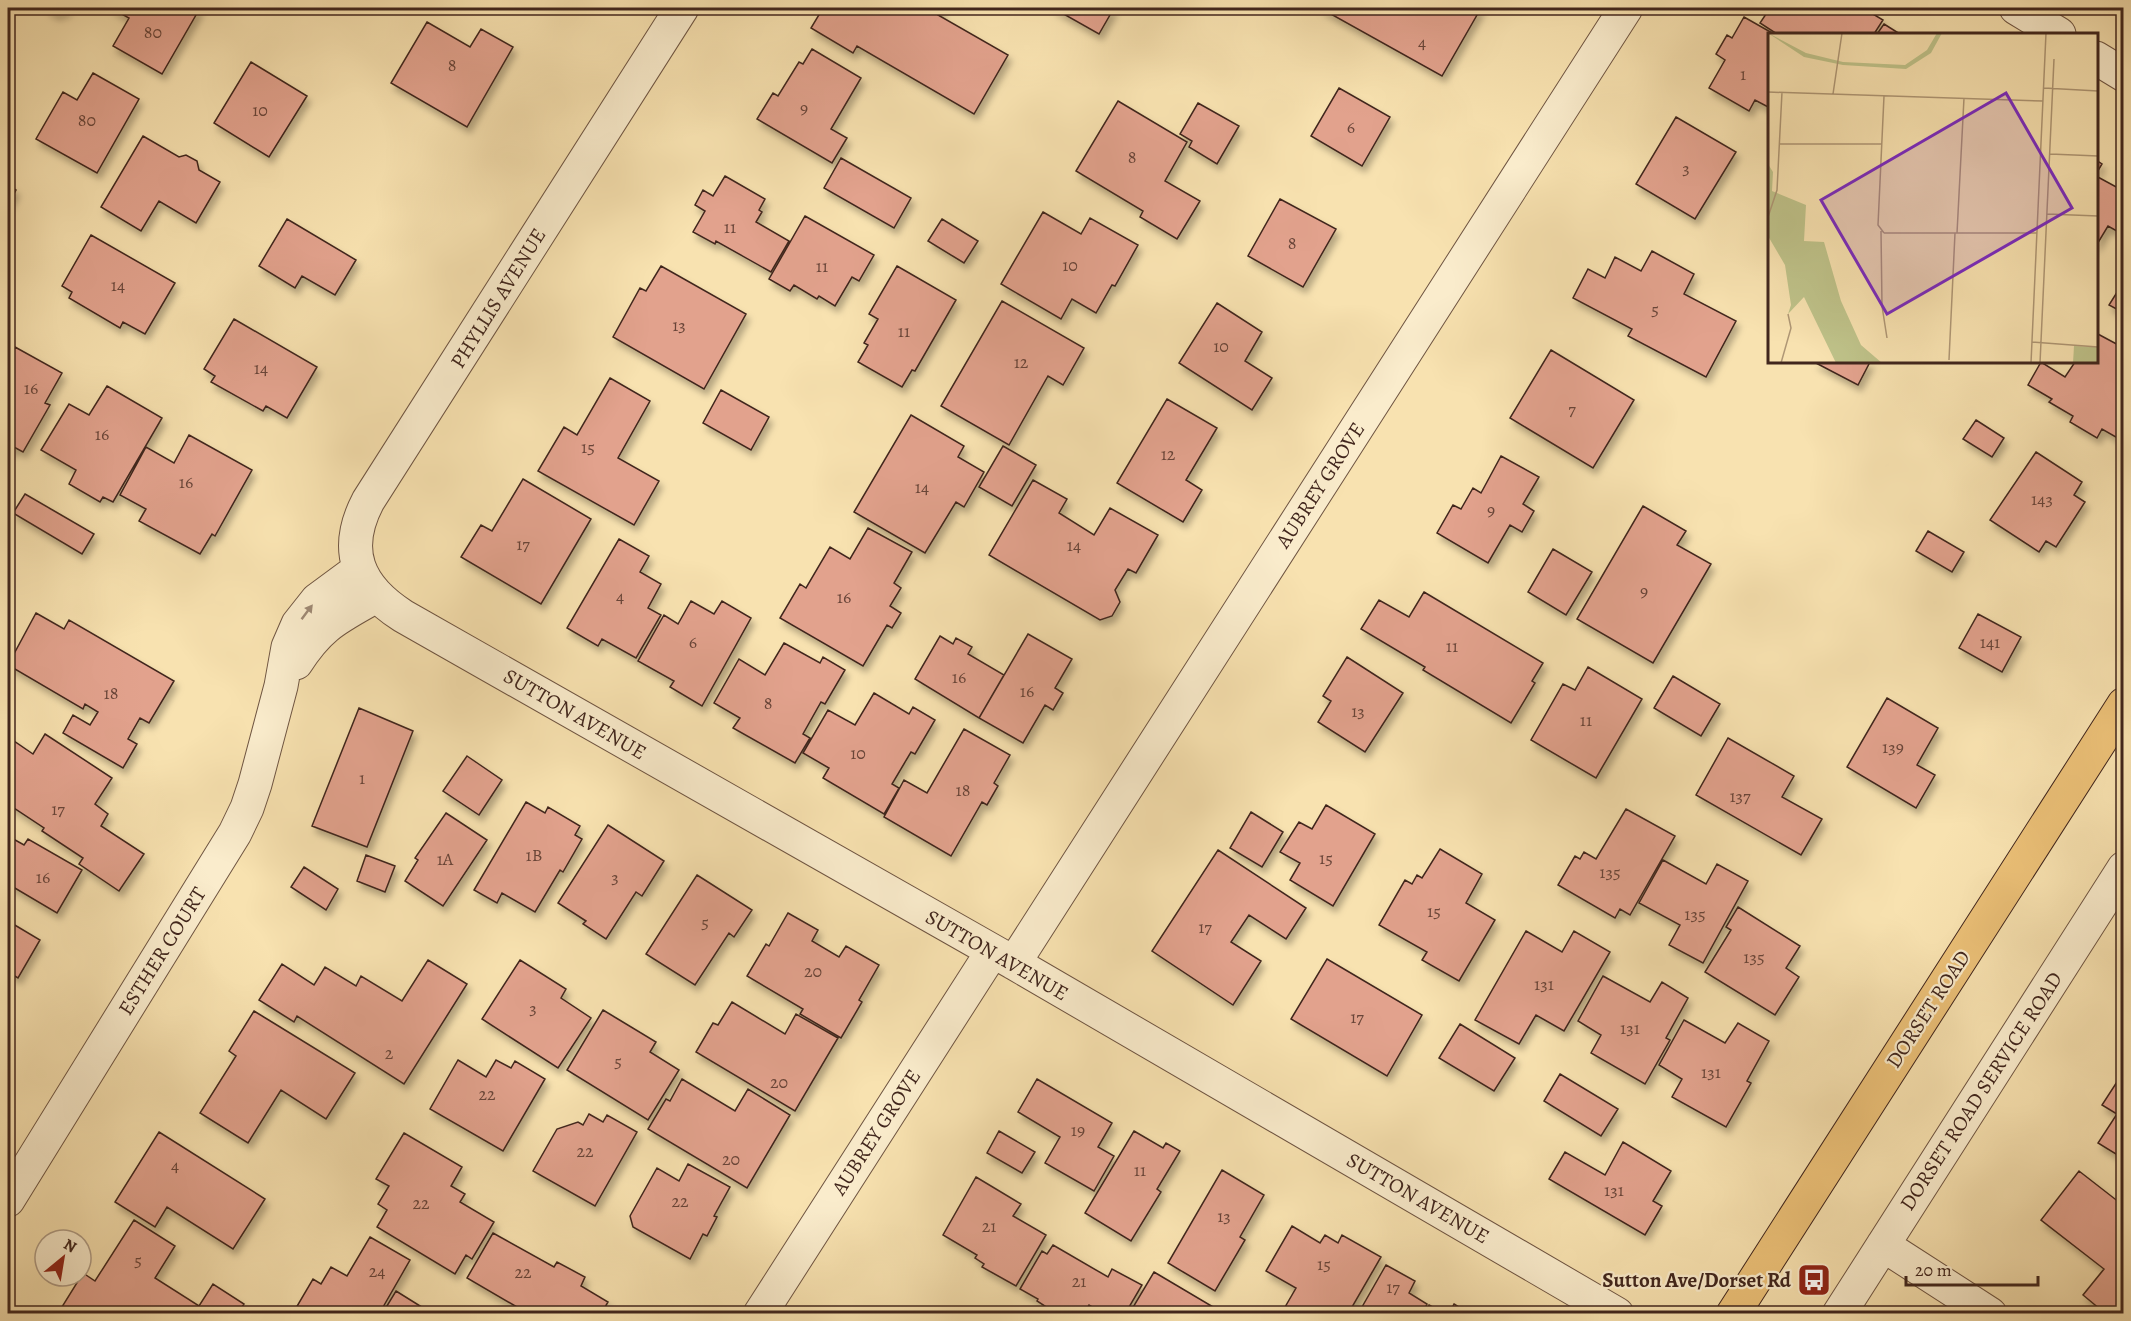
<svg xmlns="http://www.w3.org/2000/svg" width="2131" height="1321" font-family="Alegreya,serif">
	<defs>
		<filter id="shadow"><feDropShadow dx="3.5" dy="6" stdDeviation="3" flood-color="#0004"/></filter>
	</defs>
	<rect width="100%" height="100%" fill="#f8e2b0"/>
	<filter id="stains"><feTurbulence type="fractalNoise" baseFrequency=".00333" numOctaves="4"/><feColorMatrix values="0 0 0 0 .2 0 0 0 0 .09 0 0 0 0 .02 0 0 0 .5 -.17"/></filter>
	<radialGradient id="worn" r=".72"><stop offset=".6" stop-color="#630" stop-opacity="0"/><stop offset="1" stop-color="#630" stop-opacity=".3"/></radialGradient>
	<path fill="#e2a28d" stroke="#41261d" stroke-width="1.5" filter="url(#shadow)" d="M45 8H69L67 10 56 14Z
		M111 8H200L162 74 113 46 129 18Z
		M823 8H881L889 12 892 8H943L938 15 1008 55 974 114 857 46 853 53 811 28Z
		M1053 8H1114L1099 34Z
		M1320 8H1481L1442 76Z
		M1770 8H1863L1883 20 1874 34H1777L1760 23Z
		M1744 17 1774 34H1770V108L1755 100 1749 111 1709 88 1725 60 1716 54 1727 35 1732 38Z
		M427 22 470 47 481 29 513 47 467 127 391 83Z
		M1884 24 1900 34H1877Z
		M812 49 861 78 831 129 847 138 832 163 757 119 773 93 778 96 799 62 803 64Z
		M251 62 307 96 269 157 214 123Z
		M93 73 139 99 97 173 36 139 63 92 77 100Z
		M1339 88 1390 117 1362 166 1311 136Z
		M1118 101 1187 142 1165 181 1200 201 1177 239 1140 217 1143 211 1076 171Z
		M1198 103 1239 126 1217 164 1189 147 1192 141 1180 134Z
		M1676 117 1736 152 1695 219 1636 184Z
		M143 136 179 157 186 155 197 161 199 170 220 182 196 223 159 201 141 231 101 207Z
		M841 158 911 198 894 228 824 188Z
		M2096 160 2102 164 2096 174Z
		M725 176 765 199 759 210 762 212 756 222 789 241 771 272 716 241 715 244 693 232 705 211 695 205 703 190 713 196Z
		M2096 176 2118 188 2122 181 2124 182V235L2108 226 2096 246Z
		M8 185 16 190 8 205Z
		M1280 199 1336 229 1303 287 1248 256Z
		M1043 212 1081 234 1090 218 1138 245 1115 286 1112 285 1096 313 1072 299 1061 319 1001 284Z
		M805 216 874 255 859 281 852 277 835 306 819 296 817 299 794 285 790 291 769 279Z
		M287 219 356 260 335 295 302 276 295 288 259 266Z
		M942 219 978 241 964 263 928 241Z
		M91 235 175 283 145 334 123 322 120 328 69 298 72 292 62 286Z
		M1652 251 1694 274 1684 294 1736 321 1706 377 1628 336 1632 329 1573 298 1588 269 1605 278 1615 257 1641 271Z
		M661 266 746 314 704 389 613 337 640 288 646 291Z
		M897 266 956 300 915 371 912 370 902 387 858 362 868 345 864 343 878 319 869 314Z
		M2124 281V313L2109 305Z
		M1002 301 1084 348 1063 385 1048 376 1009 445 941 406Z
		M1217 303 1262 332 1245 361 1272 378 1252 410 1179 363Z
		M234 319 317 367 287 418 266 406 263 411 211 382 215 376 204 369Z
		M2096 333 2124 348V392L2119 400 2124 403V435L2121 440 2102 429 2097 438 2070 422 2073 416 2049 402 2052 399 2028 385 2041 362 2065 377 2075 362H2096Z
		M15 347 62 373 45 403 50 405 23 452 14 447 12 451 8 448V360Z
		M1551 350 1634 400 1593 468 1510 418Z
		M1814 362H1870L1858 385Z
		M610 378 650 401 618 458 659 481 634 525 538 471 564 427 577 435Z
		M107 386 162 418 113 502 103 497 100 502 69 484 76 470 41 450 69 404 89 415Z
		M721 390 769 417 751 450 703 423Z
		M1167 399 1217 428 1186 480 1202 490 1183 522 1117 483Z
		M911 415 964 446 958 457 984 472 964 507 956 502 925 553 854 512Z
		M1976 420 2004 438 1992 457 1963 439Z
		M189 435 252 470 215 536 212 534 200 554 139 521 146 509 120 495 146 447 174 463Z
		M1003 446 1036 465 1012 506 979 487Z
		M2036 452 2082 482 2074 495 2085 502 2056 547 2046 541 2039 552 1990 520Z
		M1501 456 1539 477 1523 504 1534 511 1522 532 1510 525 1488 563 1437 533 1453 505 1461 509 1473 488 1481 493Z
		M523 479 591 519 541 604 461 557 481 525 492 531Z
		M1033 480 1067 499 1059 513 1094 535 1110 508 1158 535 1136 573 1128 569 1115 590 1120 602 1112 616 1100 620 989 555Z
		M25 494 94 534 82 554 13 513Z
		M1643 506 1686 531 1677 545 1711 564 1653 663 1577 619Z
		M868 528 912 552 894 583 901 588 890 606 901 613 892 628 887 625 863 666 780 618 800 584 806 588 830 547 850 559Z
		M1928 531 1964 552 1952 572 1916 551Z
		M619 539 649 556 640 572 661 584 648 608 661 615 636 658 602 639 598 646 567 628Z
		M1553 549 1592 572 1566 615 1528 592Z
		M1424 592 1543 663 1532 681 1535 683 1511 723 1423 670 1425 667 1361 629 1379 600 1409 617Z
		M691 601 714 614 722 601 751 618 702 706 670 687 674 681 638 661 664 615 678 624Z
		M36 613 64 629 69 620 174 681 149 723 140 718 128 739 137 744 123 768 63 733 73 715 90 725 98 712 85 704 83 709 8 665Z
		M1978 614 2021 637 2002 672 1959 648Z
		M1028 634 1072 659 1055 688 1063 693 1053 710 1045 705 1023 743 979 718Z
		M940 636 953 644 956 638 972 647 968 654 1004 675 979 718 915 679Z
		M784 643 820 663 823 657 845 670 825 704 821 702 803 734 810 738 795 763 733 728 740 718 714 703 739 659 765 675Z
		M1347 657 1403 693 1365 752 1318 722 1331 701 1323 696Z
		M1588 667 1642 699 1596 778 1531 740 1563 684 1575 690Z
		M1673 676 1720 704 1701 736 1654 708Z
		M874 693 909 714 913 707 935 720 915 754 911 752 892 784 899 788 884 814 823 778 829 768 803 753 828 710 855 725Z
		M1887 698 1938 728 1917 765 1935 775 1916 808 1847 767Z
		M359 708 413 731 367 847 312 826Z
		M964 729 1010 755 994 783 998 786 987 805 982 802 951 856 884 817 904 780 927 793Z
		M45 734 112 778 95 804 108 814 101 826 144 854 119 891 79 864 83 858 42 831 44 828 8 804V737L33 754Z
		M1728 738 1794 776 1782 797 1822 819 1801 855 1696 795Z
		M467 756 502 780 479 815 443 791Z
		M526 802 545 813 548 807 580 826 575 835 582 839 563 872 560 870 535 912 502 893 497 903 474 890Z
		M1326 805 1375 834 1333 906 1290 880 1300 863 1280 852 1299 822 1312 829Z
		M1626 809 1675 836 1630 915 1620 909 1615 918 1558 885 1575 856 1580 859 1584 852 1596 859Z
		M1251 812 1283 832 1262 867 1230 848Z
		M446 813 487 840 443 906 405 881 418 860 415 858Z
		M608 825 664 861 642 896 636 892 606 939 583 924 586 921 558 903Z
		M8 836 24 845 28 839 82 870 57 913 8 884Z
		M1440 849 1482 874 1466 903 1495 920 1459 981 1422 960 1427 952 1379 925 1405 880 1412 884 1417 875 1422 878Z
		M1218 850 1306 908 1286 939 1249 915 1231 942 1261 961 1233 1005 1152 951Z
		M366 855 395 866 385 892 357 881Z
		M1663 860 1706 884 1717 864 1748 881 1703 963 1669 945 1680 925 1639 903Z
		M304 867 338 889 326 910 291 887Z
		M697 875 752 910 734 937 729 933 695 985 646 954Z
		M1738 907 1800 946 1786 968 1799 977 1775 1015 1705 972 1731 930 1726 927Z
		M788 913 818 930 812 941 839 957 846 946 879 965 859 1000 862 1002 841 1038 800 1014 803 1009 747 976 766 944 769 946Z
		M8 921 40 940 18 978 8 972Z
		M1526 931 1562 952 1574 931 1610 952 1564 1031 1536 1015 1519 1044 1475 1020Z
		M1327 959 1422 1015 1387 1076 1291 1019Z
		M428 960 467 984 404 1084 297 1016 294 1022 259 1000 282 964 314 985 325 967 356 986 361 976 402 1001Z
		M520 960 566 989 561 998 591 1018 558 1068 482 1019Z
		M1603 976 1650 1002 1662 982 1688 998 1666 1038 1670 1040 1645 1084 1591 1053 1601 1035 1578 1021Z
		M732 1002 785 1034 796 1014 838 1038 795 1111 696 1052 713 1023 718 1025Z
		M603 1010 656 1042 650 1052 679 1070 648 1120 567 1070Z
		M254 1011 355 1073 326 1119 281 1090 248 1143 200 1113 236 1056 229 1051Z
		M1684 1020 1725 1043 1738 1023 1769 1041 1747 1081 1751 1083 1726 1127 1672 1097 1682 1079 1659 1065Z
		M1460 1024 1515 1058 1494 1091 1439 1058Z
		M458 1060 486 1077 496 1060 511 1068 515 1061 545 1079 503 1151 430 1109Z
		M2124 1071V1159L2098 1143 2117 1114 2102 1105Z
		M1560 1074 1618 1109 1601 1136 1544 1101Z
		M682 1079 735 1111 748 1089 790 1115 747 1188 648 1129 666 1099 670 1101Z
		M1037 1079 1112 1123 1098 1147 1114 1156 1094 1191 1045 1163 1060 1137 1018 1112Z
		M589 1114 603 1122 607 1115 637 1132 595 1206 533 1171 557 1129 578 1122 583 1125Z
		M999 1131 1035 1152 1022 1173 987 1153Z
		M1134 1131 1163 1148 1166 1143 1180 1151 1157 1189 1161 1192 1131 1241 1085 1213Z
		M159 1132 265 1199 233 1249 167 1207 155 1227 115 1202Z
		M404 1133 462 1167 451 1186 465 1194 460 1202 494 1222 472 1259 466 1255 455 1274 377 1227 387 1210 378 1204 389 1186 376 1179Z
		M1623 1142 1671 1171 1653 1201 1662 1206 1645 1235 1549 1179 1565 1152 1605 1175Z
		M688 1164 730 1187 714 1216 717 1217 707 1236 703 1234 690 1259 633 1227 630 1216 657 1168 679 1181Z
		M1222 1170 1264 1195 1240 1237 1245 1240 1215 1291 1168 1263Z
		M2079 1171 2124 1206V1310L2121 1314H2106L2083 1295 2104 1269 2041 1220Z
		M976 1177 1021 1204 1013 1216 1046 1235 1016 1286 982 1267 984 1264 975 1258 977 1255 943 1235Z
		M134 1220 175 1246 155 1278 199 1306 213 1284 244 1304 238 1314H65L60 1310 83 1273 95 1281Z
		M1292 1226 1320 1243 1325 1235 1338 1243 1342 1235 1381 1257 1348 1314H1281L1296 1288 1266 1271Z
		M493 1233 554 1267 557 1262 585 1277 581 1286 608 1302 601 1314H529L467 1278Z
		M370 1237 410 1260 379 1314 293 1313 313 1279 321 1284 331 1267 347 1276Z
		M1053 1245 1108 1277 1112 1269 1142 1285 1125 1314H1104L1089 1305 1084 1314H1057L1037 1301 1038 1299 1020 1289 1042 1251 1047 1254Z
		M1386 1265 1415 1281 1409 1293 1427 1304 1422 1314H1358Z
		M1154 1272 1225 1314H1129Z
		M396 1291 433 1314H382Z
		M1454 1304 1470 1314H1449Z
		M1429 1305 1445 1314H1425Z"/>
	<g fill="none" stroke-linecap="round" stroke-linejoin="round">
		<g stroke="#6f5542" stroke-width="35">
			<path id="street" d="M682 8 368 501C342 551 358 587 403 616L1014 963 1617 1314
				M2016 8 2059 34
				M2096 58 2124 75
				M296 663C321 624 338 618 376 596
				M1014 963 1626 8
				M8 1200 235 833 247 808 255 784 281 686 288 647 298 624 317 600 359 569
				M1883 1245 1990 1314
				M760 1314 992 952
				M1839 1314 2124 868"/>
		</g>
		<g stroke="#41261d" stroke-width="35">
			<path id="primary" d="M1733 1314 2124 704"/>
		</g>
		<use href="#street" stroke="#faeccc" stroke-width="33"/>
		<use href="#primary" stroke="#ecc178" stroke-width="33"/>
	</g>
	<defs><path id="oneway-solid" d="M-6-.8H1V-3.2L6.5 0L1 3.2V.8H-6Z" transform="scale(1.5)"/></defs>
	<use fill="#9e8974" href="#oneway-solid" transform="translate(307 612) rotate(-53)"/>
	<defs>
		<g id="bus-square" transform="scale(1.725)"><rect x="-9" y="-9" width="18" height="18" rx="4" fill="#8f2418" stroke="#faeccc"/><path d="M-5-6H5V4H4V6H2V4H-2V6H-4V4H-5ZM-3.5-4V0h7V-4ZM-3.5 1.2v1.5H-2V1.2ZM2 1.2v1.5H3.5V1.2Z" fill="#fff"/></g>
	</defs>
	<g fill-rule="evenodd">
		<use href="#bus-square" x="1814" y="1280"/>
	</g>
	<g text-anchor="middle" stroke-width="4.5" stroke-linejoin="round" paint-order="stroke">
		<g font-size="18" fill="#694539">
			<text x="153" y="38">80</text>
			<text x="1422" y="48">4</text>
			<text x="452" y="71">8</text>
			<text x="1743" y="80">1</text>
			<text x="804" y="114">9</text>
			<text x="260" y="116">10</text>
			<text x="87" y="126">80</text>
			<text x="1351" y="133">6</text>
			<text x="1132" y="163">8</text>
			<text x="1686" y="174">3</text>
			<text x="730" y="233">11</text>
			<text x="1292" y="249">8</text>
			<text x="1070" y="271">10</text>
			<text x="822" y="272">11</text>
			<text x="118" y="291">14</text>
			<text x="1655" y="315">5</text>
			<text x="679" y="331">13</text>
			<text x="904" y="337">11</text>
			<text x="1221" y="352">10</text>
			<text x="1021" y="368">12</text>
			<text x="261" y="374">14</text>
			<text x="31" y="394">16</text>
			<text x="1572" y="415">7</text>
			<text x="102" y="440">16</text>
			<text x="588" y="453">15</text>
			<text x="1168" y="460">12</text>
			<text x="186" y="488">16</text>
			<text x="922" y="493">14</text>
			<text x="2042" y="505">143</text>
			<text x="1491" y="516">9</text>
			<text x="523" y="550">17</text>
			<text x="1074" y="551">14</text>
			<text x="1644" y="597">9</text>
			<text x="620" y="602">4</text>
			<text x="844" y="603">16</text>
			<text x="693" y="648">6</text>
			<text x="1990" y="648">141</text>
			<text x="1452" y="652">11</text>
			<text x="959" y="683">16</text>
			<text x="1027" y="697">16</text>
			<text x="111" y="699">18</text>
			<text x="768" y="709">8</text>
			<text x="1358" y="717">13</text>
			<text x="1586" y="726">11</text>
			<text x="1893" y="753">139</text>
			<text x="858" y="759">10</text>
			<text x="362" y="784">1</text>
			<text x="963" y="796">18</text>
			<text x="1740" y="802">137</text>
			<text x="58" y="815">17</text>
			<text x="534" y="861">1B</text>
			<text x="1326" y="864">15</text>
			<text x="445" y="865">1A</text>
			<text x="1610" y="878">135</text>
			<text x="43" y="883">16</text>
			<text x="615" y="883">3</text>
			<text x="1434" y="917">15</text>
			<text x="1695" y="920">135</text>
			<text x="705" y="928">5</text>
			<text x="1205" y="933">17</text>
			<text x="1754" y="963">135</text>
			<text x="813" y="977">20</text>
			<text x="1544" y="990">131</text>
			<text x="533" y="1014">3</text>
			<text x="1357" y="1023">17</text>
			<text x="1630" y="1034">131</text>
			<text x="389" y="1059">2</text>
			<text x="618" y="1067">5</text>
			<text x="1711" y="1078">131</text>
			<text x="779" y="1088">20</text>
			<text x="487" y="1100">22</text>
			<text x="1078" y="1136">19</text>
			<text x="585" y="1157">22</text>
			<text x="731" y="1165">20</text>
			<text x="175" y="1171">4</text>
			<text x="1140" y="1176">11</text>
			<text x="1614" y="1196">131</text>
			<text x="680" y="1207">22</text>
			<text x="421" y="1209">22</text>
			<text x="1224" y="1222">13</text>
			<text x="989" y="1232">21</text>
			<text x="138" y="1266">5</text>
			<text x="1324" y="1270">15</text>
			<text x="377" y="1277">24</text>
			<text x="523" y="1278">22</text>
			<text x="1079" y="1287">21</text>
			<text x="1393" y="1293">17</text>
		</g>
		<g font-size="21" fill="#41261d" stroke="#faeccc">
			<text transform="translate(498 298) rotate(-58)" y="7">PHYLLIS AVENUE</text>
			<text transform="translate(1320 485) rotate(-57)" y="7">AUBREY GROVE</text>
			<text transform="translate(575 714) rotate(30)" y="7">SUTTON AVENUE</text>
			<text transform="translate(162 951) rotate(-58)" y="7">ESTHER COURT</text>
			<text transform="translate(997 955) rotate(30)" y="7">SUTTON AVENUE</text>
			<text transform="translate(1928 1009) rotate(-57)" y="7">DORSET ROAD</text>
			<text transform="translate(1981 1091) rotate(-57)" y="7">DORSET ROAD SERVICE ROAD</text>
			<text transform="translate(876 1132) rotate(-57)" y="7">AUBREY GROVE</text>
			<text transform="translate(1418 1198) rotate(30)" y="7">SUTTON AVENUE</text>
		</g>
		<g font-size="21" font-weight="bold" fill="#41261d" stroke="#faeccc" text-anchor="end">
			<text x="1791" y="1287">Sutton Ave/Dorset Rd</text>
		</g>
	</g>
	<g transform="translate(1768 33)">
		<rect width="330" height="330" fill="#f8e2b0"/>
		<path d="M0 0 38 20 75 29 137 32 159 17 169 0H174L163 20 138 36 75 32 36 24ZM0 131 5 139 4 158 38 172 36 208 56 209 73 268 93 312 114 330H68L36 264 20 281 23 272 17 232 0 203ZM306 313 330 314V330H305Z" fill="#bfc38a"/>
		<path fill="none" stroke="#af9775" stroke-width="1.5" d="M276 55 330 58M0 59 275 68M65 61 74 0M116 63 110 192 116 200M11 111H114M282 121 330 123M279 181 330 183M0 184 9 157 14 59M113 198 114 273 119 305M116 200H269M189 200 196 65M264 309 330 314M181 327 187 200M13 330 23 295 20 281M263 330 278 0M272 330 286 26"/>
		<path fill="#7b2cbf" fill-opacity="0.15" stroke="#7b2cbf" stroke-width="3" d="M238 60 304 175 119 281 53 167Z"/>
		<rect width="330" height="330" fill="none" stroke="#41261d" stroke-width="3"/>
	</g>
	<rect width="2131" height="1321" fill="none" stroke="#f8e2b0" stroke-width="30"/>
	<rect x="9" y="9" width="2113" height="1303" fill="none" stroke="#41261d" stroke-width="3"/>
	<rect x="15" y="15" width="2101" height="1291" fill="none" stroke="#41261d" stroke-width="1.5"/>
	<g transform="translate(63 1258) rotate(30)"><circle r="28" fill="#faeccc" stroke="#b09d86" stroke-width="1.5"/>
	<path d="M0-4.5L10 22L0 15L-10 22Z" fill="#8f2418"/>
	<text y="-9" font-size="16" font-weight="bold" text-anchor="middle" fill="#41261d">N</text>
	</g>
	<path d="M1906 1276v9h132v-9" fill="none" stroke="#41261d" stroke-width="3"/>
	<text x="1915" y="1276" font-size="18" fill="#41261d" stroke="#faeccc" stroke-width="4.5" paint-order="stroke">20 m</text>
	<rect width="100%" height="100%" filter="url(#stains)"/>
	<rect width="100%" height="100%" fill="url(#worn)"/>
</svg>
